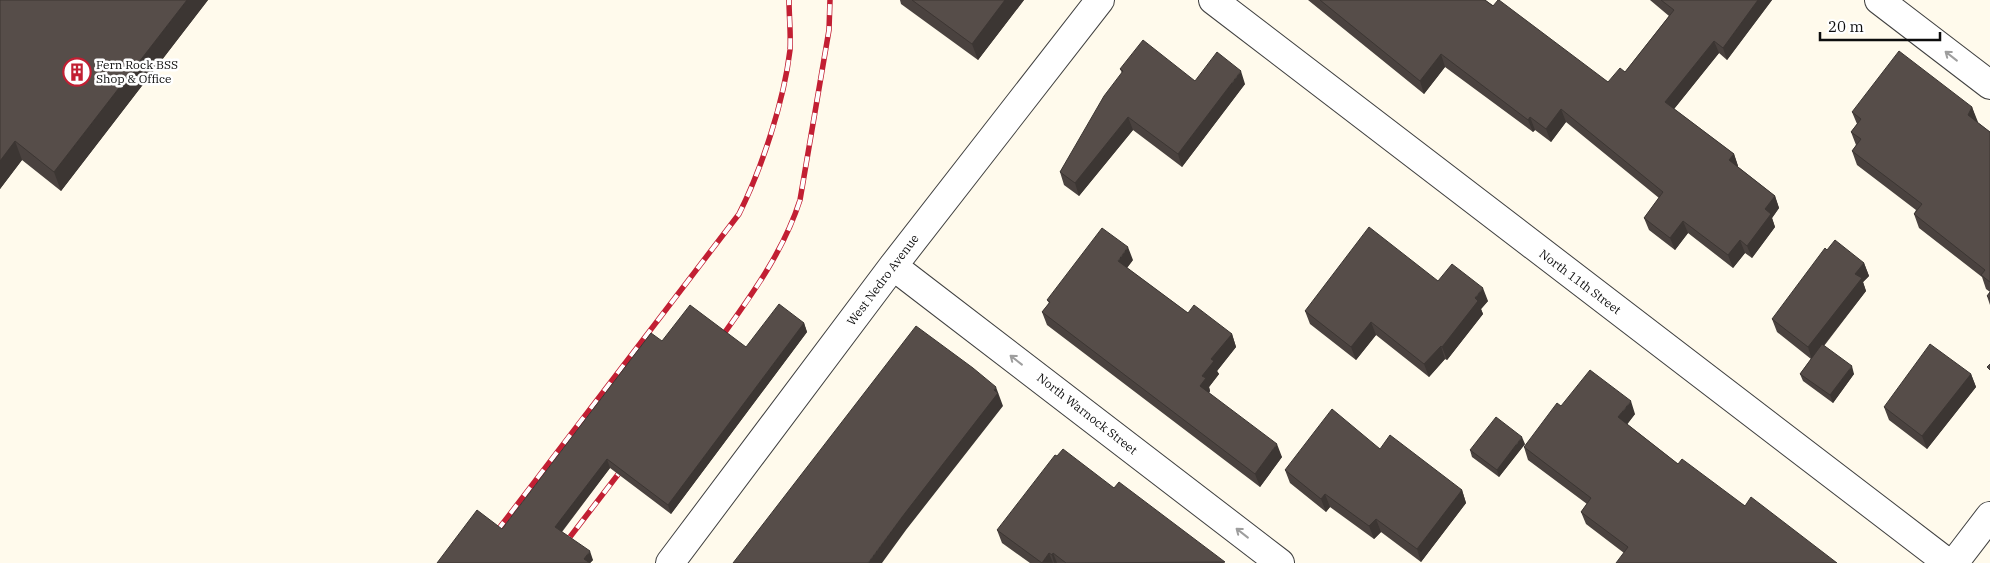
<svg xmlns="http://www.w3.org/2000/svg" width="1990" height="563" font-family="'IBM Plex Serif',serif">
	<rect width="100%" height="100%" fill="#fffaec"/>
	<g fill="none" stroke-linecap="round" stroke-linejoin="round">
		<g stroke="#404040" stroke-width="30">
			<path id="minor" d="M1213 0 1948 563
				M1879 0 1990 85
				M893 266 1280 563
				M670 563 893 266 1100 0
				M1954 563 1990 516"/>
		</g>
		<use href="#minor" stroke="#fff" stroke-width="28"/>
		<g stroke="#c21f33" stroke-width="5.5">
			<path id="rail" d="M718 342C750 297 783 253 800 200L829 30 830 0
				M497 531 739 214C762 168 784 101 790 50 791 34 789 16 789 0
				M550 563 626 464"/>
		</g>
		<use href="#rail" stroke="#fff" stroke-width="4" stroke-dasharray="11" stroke-linecap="butt"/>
	</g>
	<path fill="#4a423f" d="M0 0H208L61 191 22 160 0 189Z
		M900 0H1024L978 60 901 4Z
		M1308 0H1485L1608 82 1625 72 1669 16 1650 0H1772L1727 60 1719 53 1674 109 1734 154 1738 166V167L1775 196 1779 208 1772 218 1775 227 1752 258 1745 253 1733 268 1688 233 1675 250 1649 230 1644 218 1659 198 1566 122 1551 142 1535 130 1533 132 1445 67 1424 94Z
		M1120 69 1195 81 1245 84 1182 167 1133 130 1079 196 1064 185 1060 172 1122 73Z
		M1972 107 1977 122 1990 132V292L1986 289 1982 277 1919 228 1914 214 1916 210 1857 165 1852 151 1856 145 1851 132 1857 124 1852 112Z
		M1133 260 1127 268 1188 313 1232 334 1236 347 1217 371 1219 374 1209 387 1210 391 1209 393 1282 457 1260 487 1047 325 1042 312 1049 303 1047 300Z
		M1864 263 1869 276 1863 282 1866 291 1824 346 1854 374 1833 403 1803 381 1800 374 1811 359 1777 332 1772 319Z
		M1438 281 1488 301 1481 309 1483 314 1447 360 1445 359 1429 377 1376 335 1356 360 1310 324 1305 311Z
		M1990 292V305L1987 296Z
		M804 323 807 332 671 514 610 468 562 532 593 560 590 563H437L502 529 662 341 746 347Z
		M1971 374 1976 387 1927 449 1889 420 1884 407Z
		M1561 406 1635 414 1627 424 1678 464 1837 563 1624 553 1586 524 1581 512 1587 504 1528 460 1524 447Z
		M1525 444 1499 477 1472 457 1470 450Z
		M1380 449 1462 490 1466 503 1421 562 1381 532 1374 539 1330 507 1326 512 1290 483 1285 470Z
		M1114 488 1225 563H1030L1002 543 997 530Z"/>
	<path fill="#3c3633" d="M187 0H208L61 191 54 172Z
		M1005 0H1024L978 60 972 44Z
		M1758 0H1772L1727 60 1723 48Z
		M1714 41 1719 53 1670 114 1665 102Z
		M1441 54 1445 67 1424 94 1420 81Z
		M1241 71 1245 84 1182 167 1178 154Z
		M1972 107 1978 122 1974 129 1968 115Z
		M1561 109 1566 122 1551 142 1546 129Z
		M1128 117 1133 130 1079 196 1075 183Z
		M1530 117 1535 130 1533 132 1528 120Z
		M15 141 22 160 0 189V161Z
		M1734 154 1738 166 1733 173 1729 160Z
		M1775 196 1779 208 1772 218 1775 227 1752 258 1747 246 1765 209Z
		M1683 221 1688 233 1675 250 1670 238Z
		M1740 240 1745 253 1733 268 1728 255Z
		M1128 247 1133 260 1122 274 1118 261Z
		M1864 263 1869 276 1863 282 1866 291 1812 360 1808 347 1855 274Z
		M1483 288 1488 301 1481 309 1483 314 1447 360 1442 347 1475 298Z
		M1371 322 1376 335 1356 360 1351 347Z
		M804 323 807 332 671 514 668 505Z
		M1232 334 1236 347 1217 371 1219 374 1209 387 1210 391 1205 399 1200 386 1202 376 1211 359Z
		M1441 346 1445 359 1429 377 1424 364Z
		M1852 366 1854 374 1833 403 1830 395Z
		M1971 374 1976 387 1927 449 1922 436Z
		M996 387 1003 406 906 530 882 563H868Z
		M1631 401 1635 414 1623 430 1618 417Z
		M1522 437 1525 444 1499 477 1497 470Z
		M1277 444 1282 457 1260 487 1255 474Z
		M607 459 610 468 558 536 555 527Z
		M1462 490 1466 503 1421 562 1417 549Z
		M1325 494 1330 507 1326 512 1321 499Z
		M1376 519 1381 532 1374 539 1369 526Z
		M590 551 593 560 590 563H585L584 559Z
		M1049 553 1053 563H1042Z
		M1053 553 1057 563H1054L1052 555Z"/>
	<path fill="#564d49" stroke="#3c3633" d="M0 0H187L54 172 15 141 0 161Z
		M912 0H1005L972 44Z
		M1320 0H1485L1493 6 1498 0H1499L1608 82 1620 68 1625 72 1674 10 1661 0H1758L1723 48 1714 41 1665 102 1734 154 1729 160 1775 196 1765 209 1771 214 1747 246 1740 240 1728 255 1683 221 1670 238 1644 218 1663 192 1561 109 1546 129 1530 117 1528 120 1441 54 1420 81Z
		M1143 40 1195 81 1217 52 1241 71 1178 154 1128 117 1075 183 1060 172 1104 96 1123 71 1120 69Z
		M1899 51 1972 107 1968 115 1990 132V282L1981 275 1985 270 1914 214 1922 204 1852 151 1861 139 1851 132 1861 119 1852 112Z
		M1369 227 1438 281 1452 264 1483 288 1475 298 1478 301 1442 347 1441 346 1424 364 1371 322 1351 347 1305 311Z
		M1102 228 1128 247 1118 261 1188 313 1194 305 1232 334 1211 359 1214 361 1202 376 1206 378 1200 386 1277 444 1255 474 1042 312 1050 302 1047 300Z
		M1835 240 1864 263 1855 274 1862 278 1808 347 1772 319 1825 248 1827 250Z
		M1990 292V299L1987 296Z
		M779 304 804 323 668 505 607 459 555 527 590 551 584 559 590 563H437L477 510 502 529 651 333 662 341 690 305 746 347Z
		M916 326 973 368 996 387 994 390 998 393 902 517 868 563H733Z
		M1822 344 1852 366 1830 395 1800 374Z
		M1930 344 1971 374 1922 436 1884 407Z
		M1990 364V370L1987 367Z
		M1590 370 1631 401 1618 417 1678 464 1682 459 1745 506 1751 497 1837 563H1616L1628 547 1581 512 1591 498 1524 447 1557 403 1561 406Z
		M1332 409 1380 449 1390 435 1462 490 1417 549 1376 519 1369 526 1325 494 1321 499 1285 470Z
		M1496 417 1522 437 1497 470 1470 450Z
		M1063 449 1114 488 1119 482 1225 562 1066 563 1053 553 1052 555 1049 553 1042 563 997 530 1055 455 1057 456Z"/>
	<defs><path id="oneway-shaft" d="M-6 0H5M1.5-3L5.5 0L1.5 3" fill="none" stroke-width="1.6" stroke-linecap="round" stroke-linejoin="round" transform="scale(1.25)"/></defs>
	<g stroke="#9e9e9e">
		<use href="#oneway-shaft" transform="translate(1951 56) rotate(-142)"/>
		<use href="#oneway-shaft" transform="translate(1016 360) rotate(-142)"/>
		<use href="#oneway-shaft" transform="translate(1242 533) rotate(-142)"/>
	</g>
	<defs>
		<g id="building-ring" transform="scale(1.4375)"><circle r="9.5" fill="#fff" stroke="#c21f33" stroke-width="1.5"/><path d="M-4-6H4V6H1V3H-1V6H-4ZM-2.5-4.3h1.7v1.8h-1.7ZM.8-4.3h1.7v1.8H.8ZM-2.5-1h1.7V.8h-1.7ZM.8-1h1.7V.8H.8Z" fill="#c21f33"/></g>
	</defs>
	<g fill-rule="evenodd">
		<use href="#building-ring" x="77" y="72"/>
	</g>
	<g text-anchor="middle" stroke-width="5" stroke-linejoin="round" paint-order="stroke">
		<g font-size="12" fill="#0d0d0d" stroke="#fff" text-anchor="start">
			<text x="96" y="69">Fern Rock BSS<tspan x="96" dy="14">Shop &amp; Office</tspan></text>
		</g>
		<g font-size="12" fill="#0d0d0d" stroke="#fff">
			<text transform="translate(883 280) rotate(-53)" y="4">West Nedro Avenue</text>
			<text transform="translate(1580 282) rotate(37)" y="4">North 11th Street</text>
			<text transform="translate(1087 414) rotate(38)" y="4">North Warnock Street</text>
		</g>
	</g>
	<path d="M1820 32v8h120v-8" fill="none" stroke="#0d0d0d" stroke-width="2.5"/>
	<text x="1828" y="32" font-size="15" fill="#0d0d0d" stroke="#ffffff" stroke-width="4" paint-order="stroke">20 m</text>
</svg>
